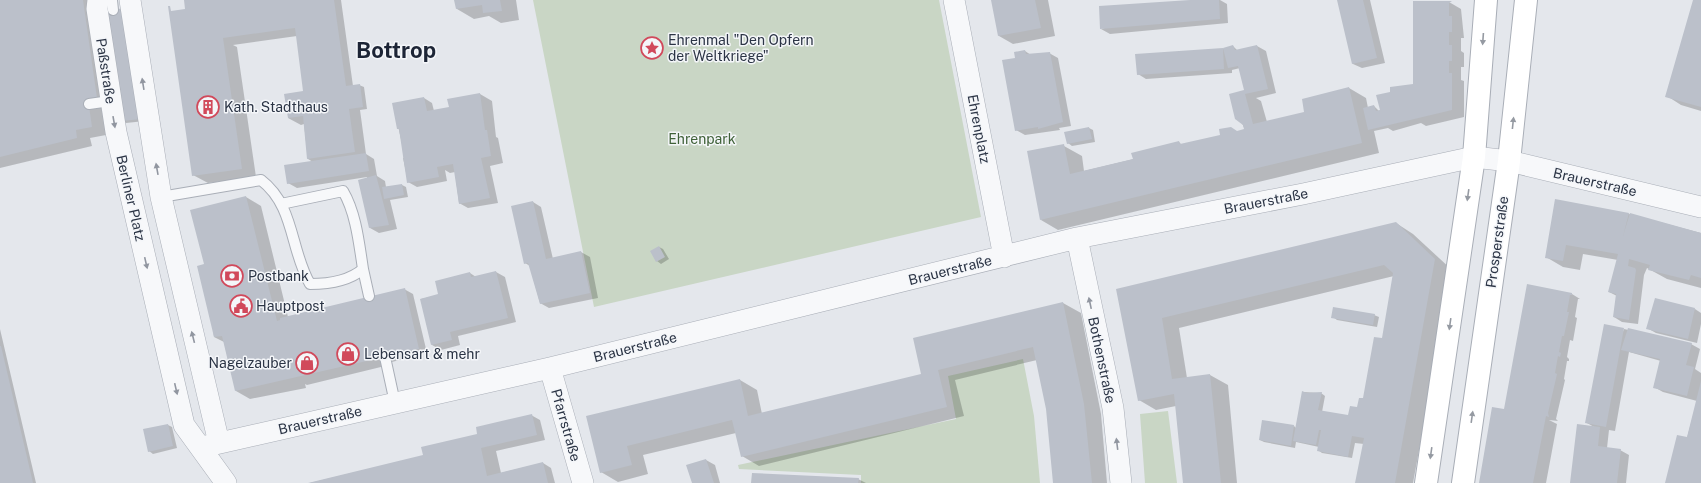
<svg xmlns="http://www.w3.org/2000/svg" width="1701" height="483" font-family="'Public Sans',sans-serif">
	<rect width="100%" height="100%" fill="#e4e7ec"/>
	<path fill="#c9d6c5" d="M533 0H939L981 217 594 307Z
		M1023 359 1034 416 1040 483H861V475L739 469 738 465 956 419 948 376Z
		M1168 411 1177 483H1145L1140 414Z"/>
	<path fill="#0003" d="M0 0H87L106 135 90 138 92 146 0 168Z
		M185 0H341L353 86 359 85 364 87 367 109 360 110 366 154 374 159 377 176 385 181 386 187 402 185 406 187 408 197 390 200 397 229 379 233 370 228 367 177 297 188 288 183 313 162 308 159 304 124 301 125 288 118 304 92 297 36 233 45 237 47 256 177 208 183 193 175Z
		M455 0H516L519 20 501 23 489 16 474 19 457 9Z
		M992 0H1048L1055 36 1013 44 999 36Z
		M1202 0H1220L1227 4 1228 23 1110 34 1101 29Z
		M1338 0H1370L1385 63 1362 68 1353 64Z
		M1694 0H1701V111L1681 105 1667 96Z
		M1449 2 1461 9 1464 38H1461V51L1464 53V67H1461V80L1464 81V117L1426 126 1421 123 1393 131 1388 128 1374 131 1379 153 1058 230 1041 220 1064 146 1082 156 1084 171 1134 159 1179 142 1182 145 1245 130 1230 95 1246 92 1240 68 1232 70V73L1146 79 1138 74 1233 46 1238 51 1257 46 1266 51 1276 93 1256 98 1261 101 1267 122 1306 113 1349 88 1366 98 1368 108 1374 106 1379 111 1414 86Z
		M106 12 145 121 126 123 122 121Z
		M1025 51 1031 55 1049 53 1058 58 1071 126 1059 128 1060 130 1025 135 1016 130V59Z
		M480 94 492 101 496 137 498 138 503 163 490 166 498 203 468 208 459 203 455 172 450 173 445 170 447 181 417 187 408 182 403 158 405 157 393 104 424 98 432 103 434 111 450 108Z
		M1089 128 1093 130 1095 142 1072 146 1068 143Z
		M246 197 261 206 288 317 404 289 413 294 427 353 384 364 385 366 307 385 305 384 306 388 250 399 236 391 224 342 214 337 205 265Z
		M1556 200 1629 214 1701 233V288L1667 279 1647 268 1644 275 1638 324 1622 322 1614 317 1617 296 1609 292 1618 260 1583 254 1580 270 1563 267 1546 257Z
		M533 202 541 207 553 259 581 252 590 257 598 298 549 308 540 303 530 266 525 263Z
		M1396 223 1413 234 1452 270 1413 483H1357L1364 444 1355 443 1352 458 1322 453 1318 450 1319 447 1296 442 1295 448 1264 442 1260 440 1294 426 1296 428 1303 392 1321 393 1325 396 1322 412 1348 416 1358 408 1364 399 1383 339 1394 276 1179 328 1187 378 1210 375 1228 385 1237 483H1184L1176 406 1156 410 1139 400 1117 290Z
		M659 247 663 249 669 259 661 264 657 261Z
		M496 272 505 277 516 322 458 336 460 345 441 350 432 345 421 299 439 295 470 273 476 277Z
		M1528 286 1572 294 1580 299H1578L1575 317 1577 318 1573 341 1570 340 1567 357 1569 359V361H1567L1564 379 1565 380 1556 419 1558 421 1549 420 1557 424 1546 483H1480L1510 411Z
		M1063 303 1081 313 1101 414 1107 483H1054L1047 409 1037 360 955 380 964 416 759 466 742 456 736 433 643 455 648 474 618 482 601 472 587 417 740 380 757 390 762 414 923 375Z
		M1695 309 1701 313V324L1697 343 1656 333 1647 328Z
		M1374 315 1379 317 1377 327 1337 320 1333 317Z
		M0 329 36 483H0Z
		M1624 329 1691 344 1700 349 1695 369 1701 373V483H1666L1687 438 1697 401 1663 392 1654 387 1661 361 1629 352 1615 431 1609 430 1607 448 1620 450 1629 455 1626 483H1571L1594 427 1587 423Z
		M531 415 540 420 545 440 496 451 501 473 543 463 551 468 555 483H310L424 456Z
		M168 425 172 427 177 448 153 454 149 451Z
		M706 460 715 465 720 483H693Z
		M858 479 866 483H752Z"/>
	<path fill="#bbc0ca" d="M0 0H83L97 98 88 99 92 127 76 130 77 138 0 157Z
		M184 0H334L346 86 360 84 363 107 349 109 355 152 307 159 303 116 288 118 284 94 303 91 295 28 287 29 223 38 242 169 192 176 168 6H170L171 11 185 9Z
		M454 0H500L502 11 483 13 482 5 456 9Z
		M991 0H1035L1041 28 998 36Z
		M1190 0H1219L1220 19 1100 29 1099 6Z
		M1337 0H1363L1377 58 1352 64Z
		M1693 0H1701V107L1665 97Z
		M1413 1H1452L1449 3V16H1452V32H1449V45H1452V61H1449V73H1452V110L1368 130 1363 108 1374 105 1376 111 1380 110 1376 95 1390 92V87L1413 84V102Z
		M125 8 141 119 121 121 105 11Z
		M1233 45 1235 50 1257 45 1268 89 1245 94 1253 124 1304 112 1302 99 1349 87 1362 143 1040 220 1027 151 1064 144 1070 174 1133 159 1131 153 1179 141 1180 144 1220 135 1219 129 1231 127 1237 131 1244 129 1243 125 1235 119 1229 94 1244 90 1238 66 1228 68 1223 48Z
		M1223 48 1224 69 1137 75 1135 54Z
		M1025 50 1026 54 1050 52 1063 122 1038 129V127L1015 131 1002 60 1015 58 1014 52Z
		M480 93 485 130H487L491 156 481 158 490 198 459 204 453 164 437 167 439 177 407 183 399 129H397L392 103 424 97 427 111 449 107 447 99Z
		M1089 127 1092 139 1067 144 1064 132Z
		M366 153 369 171 287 184 284 165Z
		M376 175 389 225 369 228 358 180Z
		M402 184 404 195 384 199 382 187Z
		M246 196 277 321 280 320V318L405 288 419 349 235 391 222 336 214 337 197 266 204 264 190 210Z
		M1555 199 1629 213 1623 236 1630 213 1701 233V278L1691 275 1689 280 1648 270 1650 265 1629 259 1628 266 1635 268 1636 270 1629 320 1613 317 1616 294 1608 292 1618 254 1566 245 1563 261 1545 258Z
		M533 201 546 259 581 251 590 293 540 304 528 263 524 264 511 206Z
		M1396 222 1435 259 1395 483H1355L1364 438 1352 436 1348 457 1317 451 1321 430H1319L1316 445 1293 441 1302 391 1307 393 1322 392 1318 410 1348 415 1350 406 1357 407 1359 398H1363L1374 337 1382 338 1393 273 1384 265 1162 318 1172 379 1210 374 1221 483H1183L1174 394 1138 401 1116 289Z
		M659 246 665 257 656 262 650 251Z
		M496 271 508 318 450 332 452 340 431 345 420 299 438 294 435 281 470 272 471 277Z
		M1527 284 1572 293V295H1570L1567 312H1569L1564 336H1562L1559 352 1561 353 1560 357 1558 356 1555 373 1557 374 1548 413 1549 417 1546 416 1533 483H1479L1492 407 1504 409Z
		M1655 298 1695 308 1688 339 1646 329Z
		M1063 302 1084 404 1092 483H1053L1046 409 1033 347 938 370 947 407 741 457 732 420 627 446 632 465 600 473 586 416 740 379 748 416 921 374 913 338Z
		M1333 307 1375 314 1373 325 1331 318Z
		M1604 324 1624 328 1606 427 1585 423Z
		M1628 328 1692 343 1686 365 1694 367 1687 396 1653 388 1660 359 1621 350Z
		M0 346H1L33 483H0Z
		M1701 381V483H1665L1677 435 1687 437Z
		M532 414 537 435 481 448 487 476 543 462 548 483H308L423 455 421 447 477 434 476 427Z
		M1262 420 1294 425 1291 446 1259 440Z
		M168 424 173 446 148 452 143 429Z
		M1577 424 1600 427 1598 446 1621 449 1617 483H1570Z
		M706 459 714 483H692L686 465Z
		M752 473 859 478 858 483H751Z"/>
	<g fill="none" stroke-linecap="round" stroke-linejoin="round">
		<g stroke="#a9aeb7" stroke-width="12">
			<path id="lane" d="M112 0 113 10
				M89 104 110 101
				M161 197 261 180C295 206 290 250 310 284 328 284 349 281 363 269 359 243 356 213 343 191L281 204
				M363 269 369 296
				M385 357 395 403"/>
		</g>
		<g stroke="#a9aeb7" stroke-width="22">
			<path id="street" d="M98 0 97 9 116 132 184 425 226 483
				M130 0 161 197 219 443
				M954 0 1004 257
				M1077 238 1113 408 1121 483
				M550 368 583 483
				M202 447 550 368 1077 238 1303 194 1474 157 1509 161 1701 207"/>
		</g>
		<g stroke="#a9aeb7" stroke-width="24">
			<path id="secondary" d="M1426 483 1474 157 1486 0
				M1463 483 1509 161 1526 0"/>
		</g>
		<use href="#lane" stroke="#f7f8fa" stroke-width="10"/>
		<use href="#street" stroke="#f7f8fa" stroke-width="21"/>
		<use href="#secondary" stroke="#fff" stroke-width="22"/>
	</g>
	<defs><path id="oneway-solid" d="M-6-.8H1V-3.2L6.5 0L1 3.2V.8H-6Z"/></defs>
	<g fill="#959aa2">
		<use href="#oneway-solid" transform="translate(1483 39) rotate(94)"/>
		<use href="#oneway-solid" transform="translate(1513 123) rotate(-84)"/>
		<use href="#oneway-solid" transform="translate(1468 195) rotate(98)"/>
		<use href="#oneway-solid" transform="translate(1450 324) rotate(98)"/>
		<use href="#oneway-solid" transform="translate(1472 417) rotate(-82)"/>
		<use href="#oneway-solid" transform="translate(1431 453) rotate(98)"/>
	</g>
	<g fill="#9196a0">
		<use href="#oneway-solid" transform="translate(143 84) rotate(-99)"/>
		<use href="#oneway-solid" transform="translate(114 122) rotate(80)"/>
		<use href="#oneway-solid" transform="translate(157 169) rotate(-100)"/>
		<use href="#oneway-solid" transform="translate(146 263) rotate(77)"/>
		<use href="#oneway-solid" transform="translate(1090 303) rotate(-102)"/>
		<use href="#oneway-solid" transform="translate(193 337) rotate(-104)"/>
		<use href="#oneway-solid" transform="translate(176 389) rotate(77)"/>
		<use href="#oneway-solid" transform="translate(1117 444) rotate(-97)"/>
	</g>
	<defs>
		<g id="sight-ring" transform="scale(1.15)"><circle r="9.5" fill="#f4f6f9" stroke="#d1495b" stroke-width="1.5"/><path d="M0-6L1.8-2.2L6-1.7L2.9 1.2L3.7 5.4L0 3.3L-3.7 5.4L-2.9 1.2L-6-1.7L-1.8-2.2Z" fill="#d1495b"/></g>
		<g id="building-ring" transform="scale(1.15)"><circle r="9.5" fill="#f4f6f9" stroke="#d1495b" stroke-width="1.5"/><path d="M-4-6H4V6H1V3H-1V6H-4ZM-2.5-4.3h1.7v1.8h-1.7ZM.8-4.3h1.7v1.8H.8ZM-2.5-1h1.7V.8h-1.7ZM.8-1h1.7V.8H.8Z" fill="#d1495b"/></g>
		<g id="bank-ring" transform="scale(1.15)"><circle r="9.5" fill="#f4f6f9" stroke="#d1495b" stroke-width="1.5"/><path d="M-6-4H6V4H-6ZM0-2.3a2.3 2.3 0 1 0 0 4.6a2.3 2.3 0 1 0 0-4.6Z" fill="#d1495b"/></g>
		<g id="civic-ring" transform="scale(1.15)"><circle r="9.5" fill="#f4f6f9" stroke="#d1495b" stroke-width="1.5"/><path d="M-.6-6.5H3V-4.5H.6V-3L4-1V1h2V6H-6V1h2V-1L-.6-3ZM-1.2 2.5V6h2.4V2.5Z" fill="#d1495b"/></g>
		<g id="shop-ring" transform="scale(1.15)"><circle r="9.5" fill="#f4f6f9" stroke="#d1495b" stroke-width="1.5"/><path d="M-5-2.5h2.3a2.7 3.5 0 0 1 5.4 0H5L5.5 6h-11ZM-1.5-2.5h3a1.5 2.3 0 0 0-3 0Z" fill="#d1495b"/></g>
	</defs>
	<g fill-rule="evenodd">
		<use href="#sight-ring" x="652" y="48"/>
		<use href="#building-ring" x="208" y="107"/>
		<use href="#bank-ring" x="232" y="276"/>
		<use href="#civic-ring" x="241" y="306"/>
		<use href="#shop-ring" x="348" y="354"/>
		<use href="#shop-ring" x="307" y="363"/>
	</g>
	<g text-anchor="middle" stroke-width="3" stroke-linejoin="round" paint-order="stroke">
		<g font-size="14" fill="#2b3445" stroke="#f4f6f9" text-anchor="start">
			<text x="668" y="45">Ehrenmal "Den Opfern<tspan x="668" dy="16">der Weltkriege"</tspan></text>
			<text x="224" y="112">Kath. Stadthaus</text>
			<text x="248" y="281">Postbank</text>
			<text x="256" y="311">Hauptpost</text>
			<text x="364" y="359">Lebensart &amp; mehr</text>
			<text x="292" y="368" text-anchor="end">Nagelzauber</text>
		</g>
		<g font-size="14" fill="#2b3445" stroke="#f4f6f9">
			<text transform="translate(106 71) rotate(81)" y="5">Paßstraße</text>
			<text transform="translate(979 129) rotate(79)" y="5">Ehrenplatz</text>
			<text transform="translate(1595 182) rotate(13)" y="5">Brauerstraße</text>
			<text transform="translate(131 198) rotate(77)" y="5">Berliner Platz</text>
			<text transform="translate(1266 201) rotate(-11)" y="5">Brauerstraße</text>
			<text transform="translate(1497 242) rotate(-82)" y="5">Prosperstraße</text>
			<text transform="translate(950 270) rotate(-14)" y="5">Brauerstraße</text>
			<text transform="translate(635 347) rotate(-14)" y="5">Brauerstraße</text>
			<text transform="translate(1102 360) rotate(78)" y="5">Bothenstraße</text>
			<text transform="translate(320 420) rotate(-13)" y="5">Brauerstraße</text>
			<text transform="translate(566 425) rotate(74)" y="5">Pfarrstraße</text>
		</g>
		<g font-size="14" fill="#3f6138" stroke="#f4f6f9">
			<text x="702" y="144">Ehrenpark</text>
		</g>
		<g font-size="22" font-weight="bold" fill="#1d2536" stroke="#f4f6f9">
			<text x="396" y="58">Bottrop</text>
		</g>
	</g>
</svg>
